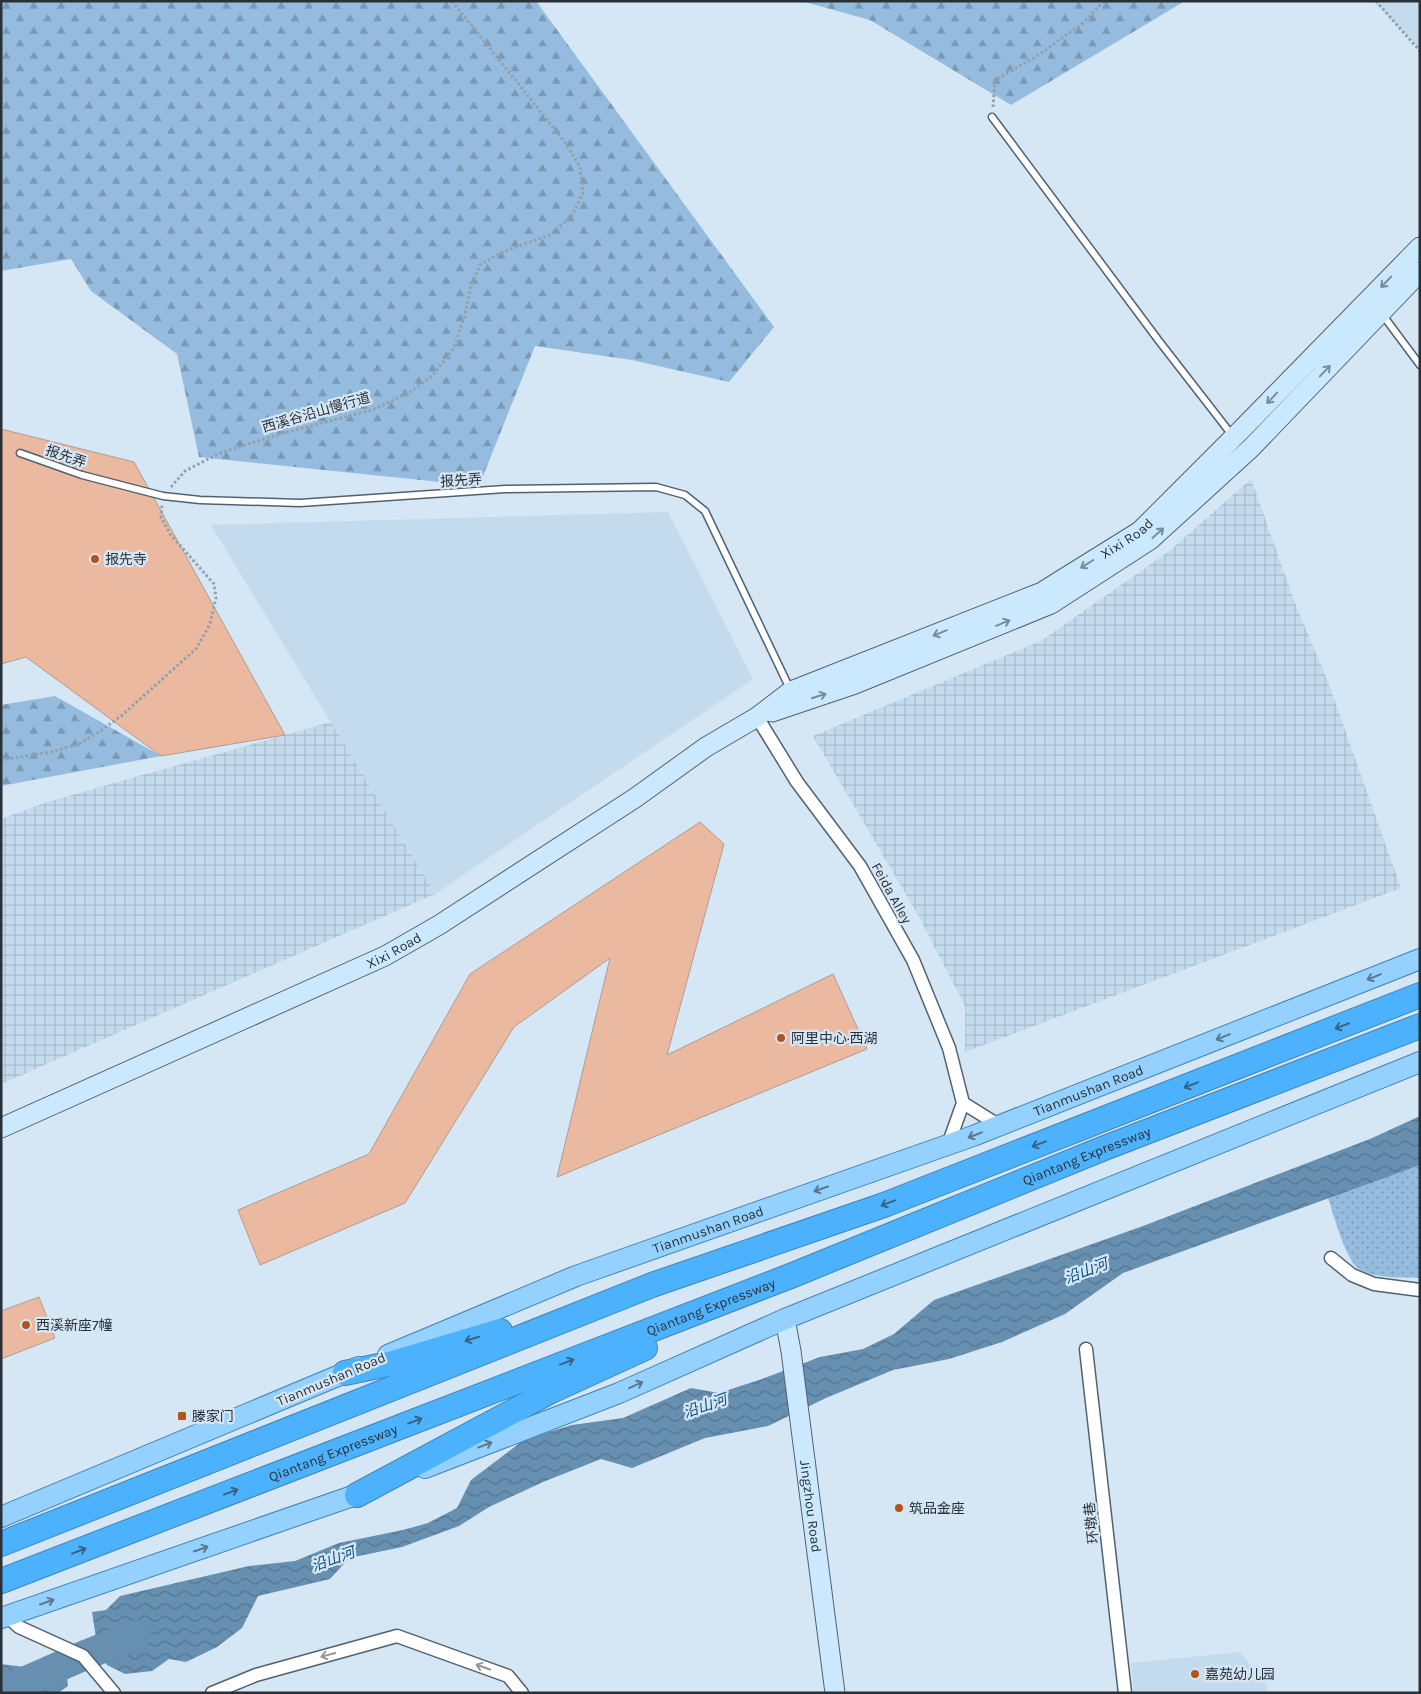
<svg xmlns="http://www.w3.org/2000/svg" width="1421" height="1694" font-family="Karla,'Noto Sans SC',sans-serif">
	<defs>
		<pattern id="industrial-grid" width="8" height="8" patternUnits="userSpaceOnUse" patternTransform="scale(1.25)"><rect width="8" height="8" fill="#c4dbee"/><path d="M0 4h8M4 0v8" fill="none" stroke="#a8bccd"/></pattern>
		<pattern id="forest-firs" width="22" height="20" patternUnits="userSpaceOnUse" patternTransform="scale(1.25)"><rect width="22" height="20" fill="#95bcde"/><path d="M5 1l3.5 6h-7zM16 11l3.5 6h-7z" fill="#7a99b5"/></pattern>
		<pattern id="park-dots" width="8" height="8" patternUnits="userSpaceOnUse" patternTransform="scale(1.25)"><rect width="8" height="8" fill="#95bcde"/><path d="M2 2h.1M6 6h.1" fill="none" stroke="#7a99b5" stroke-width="1.8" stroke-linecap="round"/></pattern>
		<pattern id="water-waves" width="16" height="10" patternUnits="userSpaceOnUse" patternTransform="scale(1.25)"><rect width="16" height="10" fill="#668fb0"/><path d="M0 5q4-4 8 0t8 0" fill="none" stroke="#547590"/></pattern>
	</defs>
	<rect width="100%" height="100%" fill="#d5e6f5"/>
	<path fill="#c4dbee" d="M1373 1H1420V49Z
		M668 512 753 679 435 894 211 525Z
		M1240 1652 1267 1685V1693H1134L1131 1663Z"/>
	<path fill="url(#industrial-grid)" d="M1251 479 1295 603 1328 682 1401 888 965 1052V1006L918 915 813 736 1041 641 1168 552Z
		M331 722 435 894 1 1084V819L47 802Z"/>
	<path fill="url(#forest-firs)" d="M1 1H536L774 327 729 382 632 360 535 346 479 486 199 457 177 354 91 291 71 259 1 271Z
		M801 1H1185L1011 105 870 20Z
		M55 696 161 756 1 786V705Z"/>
	<path fill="url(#park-dots)" d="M1420 1158V1278C1401 1277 1376 1279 1359 1269 1345 1260 1331 1206 1325 1188Z"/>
	<path fill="url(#water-waves)" d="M1420 1116V1165L1123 1273 1065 1314 1002 1342 949 1359 893 1370 826 1398 768 1426 705 1438 632 1468 601 1459 543 1482 489 1507 459 1526 402 1547 349 1558 330 1579 258 1596 242 1628 217 1647 186 1662 169 1659 152 1671 125 1674 107 1665 98 1651 92 1612 106 1610 120 1596 249 1566 295 1561 339 1543 403 1530 428 1523 457 1508 471 1480 525 1439 572 1425 623 1418 691 1388 719 1393 762 1379 820 1357 863 1349 894 1334 934 1300 1143 1226 1370 1139Z
		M1 1664 48 1670 67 1678 68 1686 58 1693H1Z"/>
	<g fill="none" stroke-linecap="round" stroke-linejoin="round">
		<path stroke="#668fb0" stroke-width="30" d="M1 1692 83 1656 136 1635"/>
	</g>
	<path fill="#ebb8a0" stroke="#b09c93" d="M1 429 134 462 285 735 161 756 26 657 1 664Z
		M700 822 724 844 667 1055 833 974 867 1049 557 1177 610 958 514 1027 405 1203 260 1265 238 1210 369 1154 470 974Z
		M39 1297 55 1338 1 1359V1311Z"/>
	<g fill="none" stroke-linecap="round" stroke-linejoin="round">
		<g stroke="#52616e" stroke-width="9">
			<path id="lane" d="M992 117 1159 341 1232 435
				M1382 314 1420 365
				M20 453 82 475 163 496 200 500 300 503 505 489 656 487 685 495 705 511 790 689"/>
		</g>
		<g stroke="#52616e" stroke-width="15">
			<path id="street" d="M757 717 797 782 860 866 913 960 949 1048 963 1103 948 1145
				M963 1103 1000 1126
				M1331 1258 1352 1275 1374 1284 1420 1290
				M1086 1349 1125 1693
				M7 1616 19 1627 83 1656 114 1693
				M212 1693 256 1675 397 1636 508 1676 522 1693"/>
		</g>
		<g stroke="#52616e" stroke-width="21">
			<g id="secondary">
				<path d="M772 712 855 684 1051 604 1150 540 1251 448 1420 272"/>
				<path id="s1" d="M1 1128 385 956 439 925 635 798 706 747 757 717 791 691 1042 592 1140 531 1241 430 1420 247"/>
				<path id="s2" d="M785 1319 791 1351 835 1693"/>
			</g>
		</g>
		<g stroke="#4084b7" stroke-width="22">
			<g id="primary">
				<path id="s3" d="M388 1355 576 1276 973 1136 1420 959"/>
				<path d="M425 1468 619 1393 785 1319 1420 1062"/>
				<path d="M1 1517 359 1367"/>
				<path d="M1 1618 370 1490"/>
			</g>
		</g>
		<g stroke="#4084b7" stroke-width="26">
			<g id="highway">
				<path d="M345 1373 393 1363 500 1331"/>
				<path d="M357 1495 549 1392 645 1348"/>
				<path d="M1 1544 652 1285 884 1205 1420 995"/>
				<path id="s4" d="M1 1581 793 1275 1102 1149 1420 1026"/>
			</g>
		</g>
		<path stroke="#93a0ac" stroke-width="3" stroke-dasharray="2.5 2.5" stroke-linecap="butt" d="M1376 1 1420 51
			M993 107 995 80 1034 58 1083 23 1104 1
			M171 487 185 471 220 453 280 434 372 410 410 392 432 376 454 348 465 315 471 286 480 265 500 253 549 235 571 217 583 193 580 167 564 141 452 1
			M1 760 51 752 79 744 102 730 121 716 196 649 210 624 216 598 214 584 170 534 161 517 162 505"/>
		<use href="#lane" stroke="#fff" stroke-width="6"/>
		<use href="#street" stroke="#fff" stroke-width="12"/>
		<use href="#secondary" stroke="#cae8fe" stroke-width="19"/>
		<use href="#primary" stroke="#94d1fe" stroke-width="20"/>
		<use href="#highway" stroke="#4db2fd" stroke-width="24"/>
	</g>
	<defs><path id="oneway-shaft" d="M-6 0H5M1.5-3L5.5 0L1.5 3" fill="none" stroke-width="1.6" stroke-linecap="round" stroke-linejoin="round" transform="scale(1.25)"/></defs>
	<g stroke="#7a8c9a">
		<use href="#oneway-shaft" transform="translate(1386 282) rotate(134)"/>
		<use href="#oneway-shaft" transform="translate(1325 371) rotate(-46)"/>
		<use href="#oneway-shaft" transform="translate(1272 398) rotate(134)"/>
		<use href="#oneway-shaft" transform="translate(1158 533) rotate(-42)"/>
		<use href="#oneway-shaft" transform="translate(1087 564) rotate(148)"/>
		<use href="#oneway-shaft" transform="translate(1003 623) rotate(-22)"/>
		<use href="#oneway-shaft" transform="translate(940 633) rotate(158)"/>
		<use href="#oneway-shaft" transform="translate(819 696) rotate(-18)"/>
	</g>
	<g stroke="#597890">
		<use href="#oneway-shaft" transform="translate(1374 977) rotate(158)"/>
		<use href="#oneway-shaft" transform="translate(1223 1037) rotate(158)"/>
		<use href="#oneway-shaft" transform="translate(975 1135) rotate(159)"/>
		<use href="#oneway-shaft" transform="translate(821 1189) rotate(161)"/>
		<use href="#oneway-shaft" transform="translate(636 1385) rotate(-24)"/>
		<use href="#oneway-shaft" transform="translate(485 1445) rotate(-21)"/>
		<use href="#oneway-shaft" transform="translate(201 1549) rotate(-19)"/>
		<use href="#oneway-shaft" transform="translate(47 1602) rotate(-19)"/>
	</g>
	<g stroke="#376486">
		<use href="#oneway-shaft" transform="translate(1342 1026) rotate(159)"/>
		<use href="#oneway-shaft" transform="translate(1191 1085) rotate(159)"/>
		<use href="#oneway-shaft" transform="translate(1039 1144) rotate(159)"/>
		<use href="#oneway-shaft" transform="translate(888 1203) rotate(159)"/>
		<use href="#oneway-shaft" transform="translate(472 1339) rotate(163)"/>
		<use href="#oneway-shaft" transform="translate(567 1362) rotate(-21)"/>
		<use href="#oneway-shaft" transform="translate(415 1421) rotate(-21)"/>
		<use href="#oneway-shaft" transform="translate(231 1492) rotate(-21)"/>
		<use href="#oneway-shaft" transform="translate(79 1551) rotate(-21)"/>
	</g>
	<g stroke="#94989a">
		<use href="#oneway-shaft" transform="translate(328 1655) rotate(165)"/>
		<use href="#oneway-shaft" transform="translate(483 1667) rotate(-161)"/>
	</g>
	<g fill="#b55319" stroke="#d5e6f5" stroke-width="2">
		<circle cx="95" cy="559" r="5"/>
		<circle cx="781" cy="1038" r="5"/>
		<circle cx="26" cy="1325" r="5"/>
		<rect x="177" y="1411" width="10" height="10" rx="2.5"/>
		<circle cx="899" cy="1508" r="5"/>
		<circle cx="1195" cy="1674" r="5"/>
	</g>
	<g text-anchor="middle" stroke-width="4.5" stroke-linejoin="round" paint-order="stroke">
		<g font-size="14" fill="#293036" stroke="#d5e6f5">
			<text transform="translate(316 412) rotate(-16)" y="5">西溪谷沿山慢行道</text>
			<text transform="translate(66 456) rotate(19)" y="5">报先弄</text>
			<text transform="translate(461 480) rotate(-4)" y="5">报先弄</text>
			<text dy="5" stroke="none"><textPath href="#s1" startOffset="1276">Xixi Road</textPath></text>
			<text transform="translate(892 893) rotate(61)" y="5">Feida Alley</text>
			<text dy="5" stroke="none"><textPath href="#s1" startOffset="431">Xixi Road</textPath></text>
			<text dy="5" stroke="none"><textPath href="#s3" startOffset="749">Tianmushan Road</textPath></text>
			<text dy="5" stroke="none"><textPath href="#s4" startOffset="1166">Qiantang Expressway</textPath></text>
			<text dy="5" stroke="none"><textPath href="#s3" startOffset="344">Tianmushan Road</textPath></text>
			<text dy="5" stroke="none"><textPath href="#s4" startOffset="761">Qiantang Expressway</textPath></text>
			<text transform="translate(331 1379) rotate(-23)" y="5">Tianmushan Road</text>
			<text dy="5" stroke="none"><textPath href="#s4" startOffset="356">Qiantang Expressway</textPath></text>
			<text dy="5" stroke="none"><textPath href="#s2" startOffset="189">Jingzhou Road</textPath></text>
			<text transform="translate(1091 1523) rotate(-96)" y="5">环墩巷</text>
		</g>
		<g font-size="14" fill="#293036" stroke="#d5e6f5" text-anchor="start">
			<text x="105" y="564">报先寺</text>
			<text x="791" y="1043">阿里中心·西湖</text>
			<text x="36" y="1330">西溪新座7幢</text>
			<text x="192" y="1421">滕家门</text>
			<text x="909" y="1513">筑品金座</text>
			<text x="1205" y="1679">嘉苑幼儿园</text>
		</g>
		<g font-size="15" font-style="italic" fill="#0b517e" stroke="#d5e6f5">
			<text transform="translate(1086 1271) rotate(-21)" y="5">沿山河</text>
			<text transform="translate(705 1406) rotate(-19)" y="5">沿山河</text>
			<text transform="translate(333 1559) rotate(-20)" y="5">沿山河</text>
		</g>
	</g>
	<rect width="1421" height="1694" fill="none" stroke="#293036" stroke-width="5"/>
</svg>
